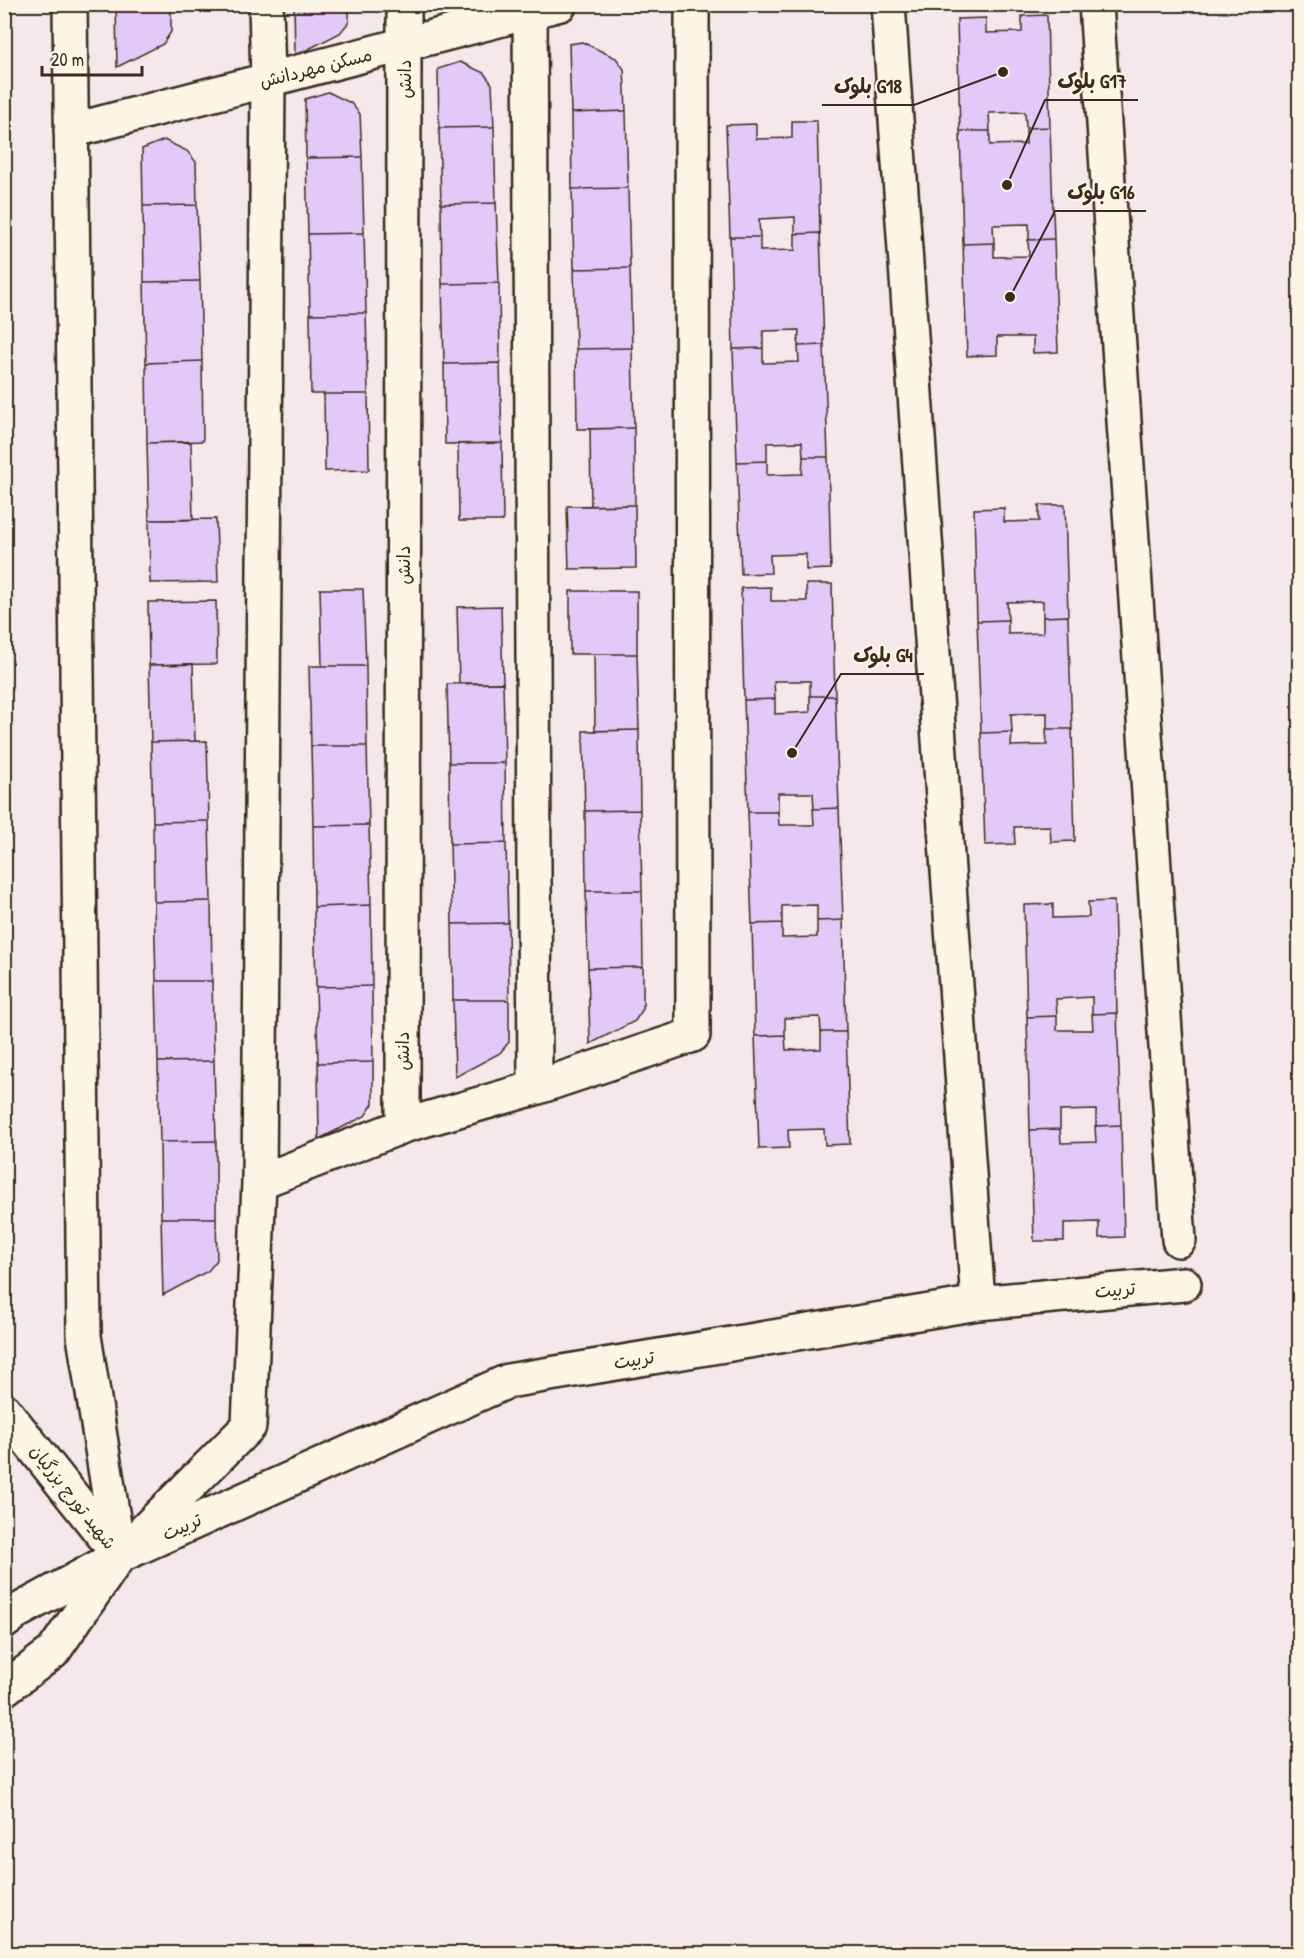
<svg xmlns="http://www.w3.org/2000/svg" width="1304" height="1958" font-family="'Patrick Hand','Playpen Sans Arabic',sans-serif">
	<rect width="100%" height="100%" fill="#f4e8eb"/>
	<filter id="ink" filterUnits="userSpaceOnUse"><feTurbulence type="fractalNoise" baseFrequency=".0167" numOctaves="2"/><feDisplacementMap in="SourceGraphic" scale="12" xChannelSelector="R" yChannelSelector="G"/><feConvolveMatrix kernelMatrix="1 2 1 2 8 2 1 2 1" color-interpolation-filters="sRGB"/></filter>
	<g filter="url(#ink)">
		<path fill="#e3c9f8" stroke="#3b2a1e" stroke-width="1.5" d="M116 4H171V32L163 44 117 67Z
			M294 4H349V22L340 33 295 56Z
			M1047 15 1050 127 1026 128 1025 112 989 113 990 131H960L957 19 986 18V33L1022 32V16Z
			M582 42 616 58 624 69 626 111 571 113 569 44Z
			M460 62 484 73 492 84 494 127 439 128 438 69Z
			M328 92 351 103 360 114 362 157 306 158 305 99Z
			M626 111 628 188 572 189 571 113Z
			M792 121H817L820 233 795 234V217L759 219 760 237H730L726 125 756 124V139L792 138Z
			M494 127 496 203 441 204 439 128Z
			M1050 127 1054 239 1029 240V224L993 225 994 243 963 244 960 131H990V145L1026 144V128Z
			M164 140 187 151 196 162 197 205 143 206 142 149Z
			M362 157 364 233 308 234 306 158Z
			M628 188 630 268 574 269 572 189Z
			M496 203 499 283 442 284 441 204Z
			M197 205 200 281 144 282 143 206Z
			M364 233 366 313 310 314 308 234Z
			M820 233 824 345 798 346 799 330 763 331V348L733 349 730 237H760V251L795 250V234Z
			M1054 239 1058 352 1033 353V337H997V355L967 356 963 244 994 243V257L1029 256 1028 240Z
			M630 268 632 348 576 349 574 269Z
			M200 281 202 361 146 363 144 282Z
			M499 283 500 363 444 364 442 284Z
			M366 313 368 394H311L310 314Z
			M824 345 828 457H803L802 442 767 443V461L737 462 733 349 763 348V363L799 362 798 346Z
			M632 348 634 428 577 429 576 349Z
			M202 361 203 441 147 443 146 363Z
			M500 363 502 443 445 444 444 364Z
			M324 394H368L369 470 325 471Z
			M634 428 635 505 591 506 590 429Z
			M191 442 193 520H149L147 443Z
			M502 443 503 521H459L458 444Z
			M803 457H828L831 569 806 570V554L770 555 771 573 741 574 737 462 767 461V475L802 474Z
			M635 505 636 568 569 569 567 506Z
			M1039 505H1065L1068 616 1043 617V601L1007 602 1008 620 977 621 974 509 1004 508V522L1039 521Z
			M216 519 218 582 150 583 149 520Z
			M806 584H832L835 696H810V681H774L775 699 744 700 741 588 771 587V601H807Z
			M320 589H363L366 666H322Z
			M570 591H637V654H570Z
			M216 601 217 664 149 665 148 602Z
			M501 606 503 683H459L457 607Z
			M1068 616 1072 729H1047V713L1011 714 1012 732 981 733 977 621 1008 620V634L1043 633V617Z
			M594 654H637L639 730 595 731Z
			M193 664 195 741 151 742 149 665Z
			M309 666H366L367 746H311Z
			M503 683 505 763H449L447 684Z
			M810 696H835L839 808 814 809 813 793H778V812H748L744 700 775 699V714L810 712Z
			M1046 729H1072L1075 841 1051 842 1050 826 1014 827 1015 844 985 845 981 733 1012 732 1011 746 1047 745Z
			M639 730 640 810 585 811 583 731Z
			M207 741 209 821 153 822 151 742Z
			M311 746H367L369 825 313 826Z
			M449 763H505L506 843 450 844Z
			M839 808 843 920 817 921V905L782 906V923L752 924 748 812H778L779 825H814L813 809Z
			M640 810 642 891H586L585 811Z
			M209 821 211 901 154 902 153 822Z
			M369 825 371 905 314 907 313 826Z
			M506 843 508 923 452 924 450 844Z
			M586 891H642L643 967 588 968Z
			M211 901 212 981H156L154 902Z
			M1114 901 1117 1013 1092 1014V997L1056 999 1057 1016 1027 1017 1024 905 1053 904V918L1089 917 1088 902Z
			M371 905 372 986 316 987 314 907Z
			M843 920 846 1032H821L820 1017 785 1018V1035L755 1036 752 924 782 923V938L817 937V921Z
			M508 923 509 1000H453L452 924Z
			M643 967V1009L635 1021 590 1044 588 968Z
			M156 981H212L214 1061 158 1062Z
			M372 986 373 1062 318 1063 316 987Z
			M453 1000H509V1042L500 1053 455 1077Z
			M1117 1013 1121 1125 1096 1126V1110L1060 1111V1129L1030 1130 1027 1017 1057 1016V1030H1093L1092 1014Z
			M821 1032H846L850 1144 825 1145 824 1129 788 1130 789 1148 759 1149 755 1036 785 1035 786 1050 821 1049Z
			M214 1061 216 1141 160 1142 158 1062Z
			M373 1062V1104L365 1116 319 1139 318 1063Z
			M1121 1125 1124 1237 1099 1238V1222L1064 1223V1241H1034L1030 1130 1060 1129 1061 1143 1096 1142 1095 1126Z
			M216 1141V1218H161L160 1142Z
			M161 1218H216L217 1260 208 1271 163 1295Z"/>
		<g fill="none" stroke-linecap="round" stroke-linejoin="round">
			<g stroke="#3b2a1e" stroke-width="38">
				<path id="minor" d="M70 4 84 1336 119 1556
					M530 4 535 1088
					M888 4 978 1303
					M1096 4 1179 1240
					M71 131 560 4
					M403 1126 404 4
					M259 1182 268 80 266 4
					M4 1410 118 1554
					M4 1622 18 1611 119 1556 508 1381 978 1303 1184 1284
					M4 1689 53 1652 119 1556 249 1426 259 1182 403 1126 535 1088 693 1035 692 4"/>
			</g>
			<use href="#minor" stroke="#fcf5e5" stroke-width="33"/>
		</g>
	</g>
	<g text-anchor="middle" stroke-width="4.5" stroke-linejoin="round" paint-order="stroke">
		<g font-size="18" fill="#3b2a1e" stroke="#fcf5e5">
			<text transform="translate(316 68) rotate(-14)" y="6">مسکن مهردانش</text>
			<text transform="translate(405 79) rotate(-90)" y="6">دانش</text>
			<text transform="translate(404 565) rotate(-90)" y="6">دانش</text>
			<text transform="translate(403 1051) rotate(-90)" y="6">دانش</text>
			<text transform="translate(1115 1290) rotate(-5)" y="6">تربیت</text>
			<text transform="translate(634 1360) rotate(-9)" y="6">تربیت</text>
			<text transform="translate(73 1497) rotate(52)" y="6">شهید تورج بزرگیان</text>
			<text transform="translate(182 1527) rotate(-24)" y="6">تربیت</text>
		</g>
	</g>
	<path fill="none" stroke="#3b2a1e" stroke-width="2" d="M1007 185L1045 100H1138M1003 72L914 105H822M1010 297L1055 211H1146M792 753L841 674H924"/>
	<g fill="#3b2a1e" stroke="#fcf5e5" stroke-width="2">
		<circle cx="1007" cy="185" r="6"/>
		<circle cx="1003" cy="72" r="6"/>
		<circle cx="1010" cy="297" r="6"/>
		<circle cx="792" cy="753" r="6"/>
	</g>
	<g font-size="20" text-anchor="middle" font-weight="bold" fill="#3b2a1e" stroke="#fcf5e5" stroke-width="4.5" stroke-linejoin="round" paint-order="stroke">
		<text x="1092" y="88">بلوک G17</text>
		<text x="868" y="93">بلوک G18</text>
		<text x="1101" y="199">بلوک G16</text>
		<text x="883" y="662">بلوک G4</text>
	</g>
	<rect width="1304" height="1958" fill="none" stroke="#fcf5e5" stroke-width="24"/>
	<rect x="12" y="12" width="1280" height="1934" fill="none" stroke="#3b2a1e" stroke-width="2" filter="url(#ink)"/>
	<path d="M42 66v9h100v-9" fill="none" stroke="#3b2a1e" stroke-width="3"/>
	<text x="51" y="66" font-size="18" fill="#3b2a1e" stroke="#fcf5e5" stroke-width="4.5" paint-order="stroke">20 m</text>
</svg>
